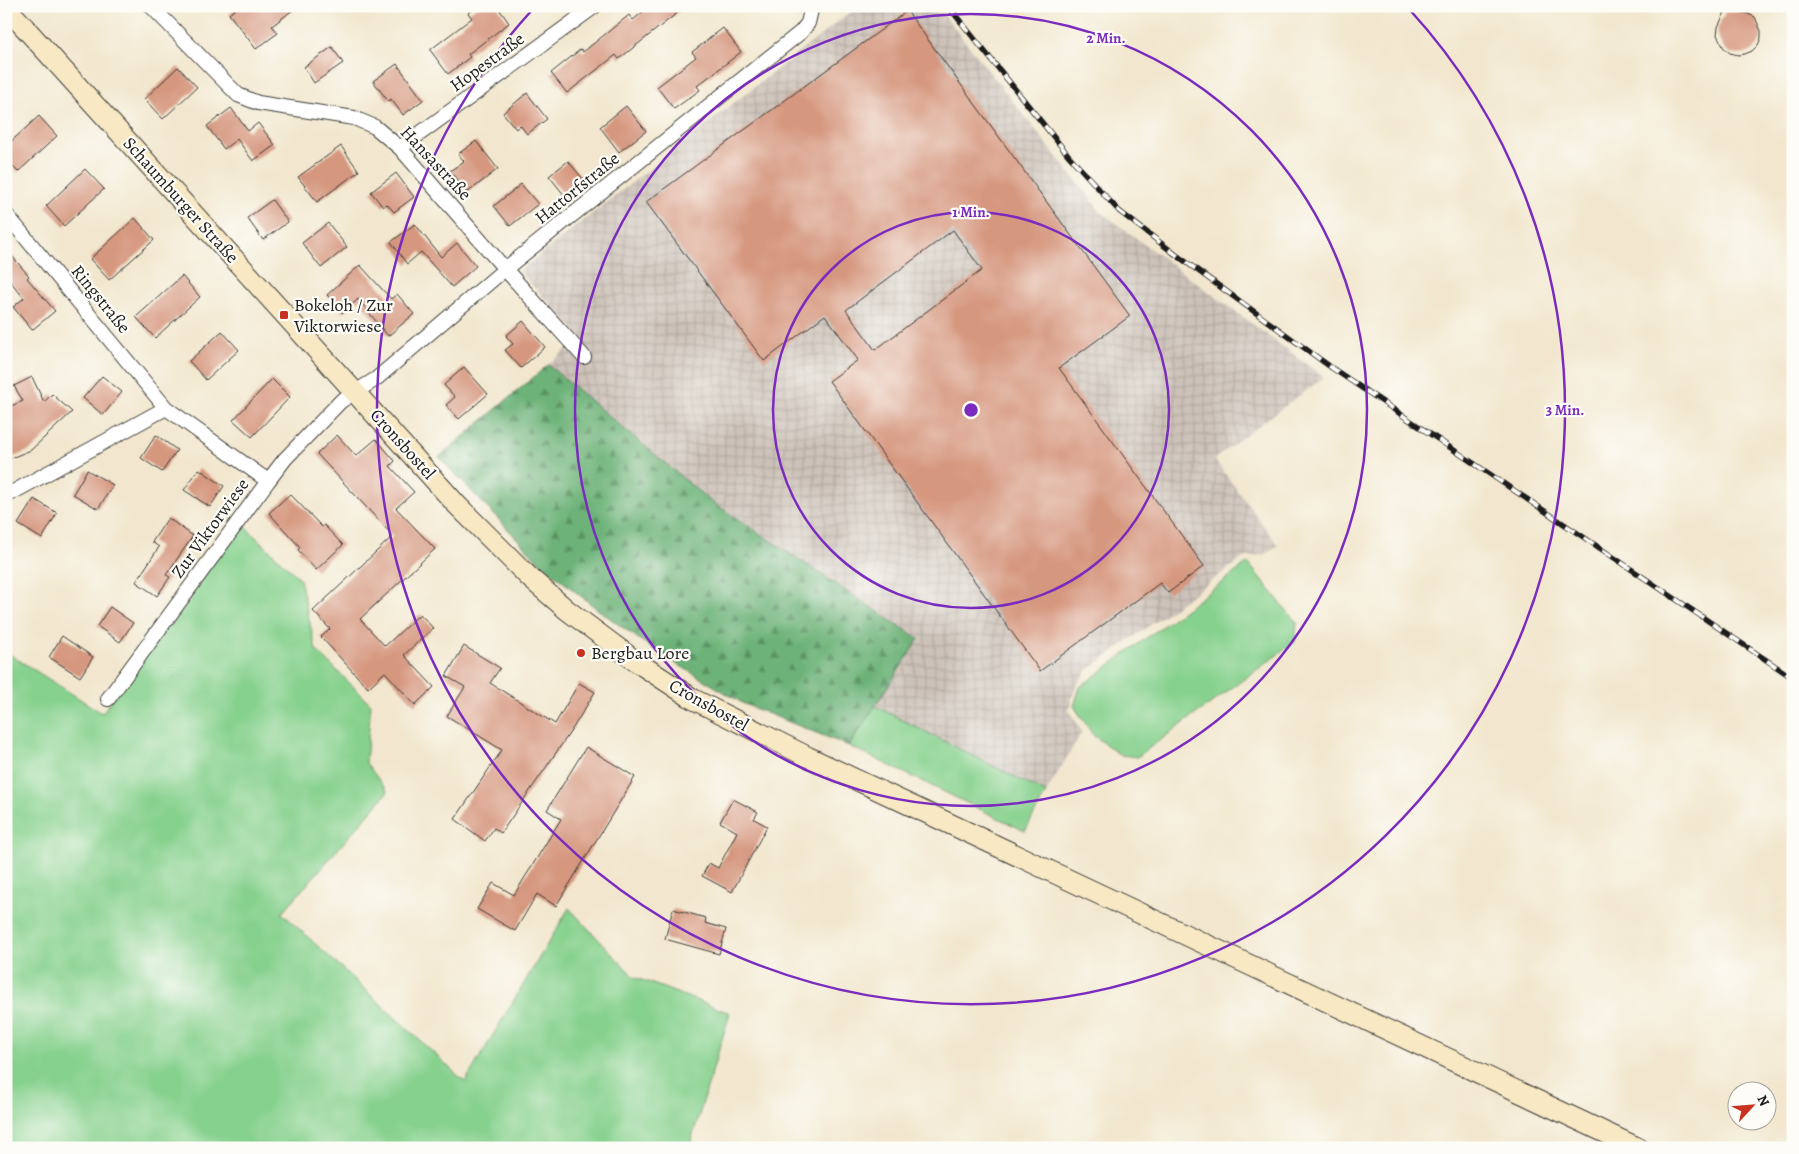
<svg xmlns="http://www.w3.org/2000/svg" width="1799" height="1154" font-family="Alegreya,serif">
	<defs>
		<pattern id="industrial-grid" width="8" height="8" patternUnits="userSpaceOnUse" patternTransform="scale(1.25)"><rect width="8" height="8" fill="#cdc2b9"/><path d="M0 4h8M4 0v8" fill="none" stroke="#afa69e"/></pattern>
		<pattern id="forest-firs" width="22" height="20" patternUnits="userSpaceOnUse" patternTransform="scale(1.25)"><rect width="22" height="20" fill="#6db379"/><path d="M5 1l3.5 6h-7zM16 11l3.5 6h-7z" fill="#599162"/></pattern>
	</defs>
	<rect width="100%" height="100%" fill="#fdfcf7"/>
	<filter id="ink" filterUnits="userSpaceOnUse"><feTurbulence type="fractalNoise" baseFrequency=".02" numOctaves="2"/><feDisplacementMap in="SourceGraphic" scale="10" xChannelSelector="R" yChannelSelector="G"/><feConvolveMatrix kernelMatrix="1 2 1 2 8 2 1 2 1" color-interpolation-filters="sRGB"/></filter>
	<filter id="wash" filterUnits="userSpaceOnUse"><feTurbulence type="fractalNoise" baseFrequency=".0096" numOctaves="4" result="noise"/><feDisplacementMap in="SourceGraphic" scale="20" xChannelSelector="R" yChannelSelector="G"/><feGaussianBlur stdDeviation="1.12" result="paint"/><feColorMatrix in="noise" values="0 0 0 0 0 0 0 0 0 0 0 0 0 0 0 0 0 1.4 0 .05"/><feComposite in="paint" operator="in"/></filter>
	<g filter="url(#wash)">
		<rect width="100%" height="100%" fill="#f2e7ce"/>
		<path fill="url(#industrial-grid)" d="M858 6H937L1101 212 1324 377 1214 459 1278 545 1265 554 1243 558 1088 670 1075 688 1069 710 1082 732 1046 793 875 706 919 639 709 500 548 365 581 337 519 271Z"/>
		<path fill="#87d18e" stroke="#527655" d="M242 524 300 579 316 650 371 704 366 763 388 792 282 913 465 1082 569 908 634 977 730 1013 689 1148H6V652L102 713Z
			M1248 563 1297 623 1295 642 1137 757 1120 755 1093 735 1074 706 1080 687Z
			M875 706 1046 793 1025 831 849 746Z"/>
		<path fill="url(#forest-firs)" stroke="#44684a" d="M548 365 709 500 919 639 849 746 744 704 657 652 597 609 541 564 439 457Z"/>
		<g id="blocks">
			<path fill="#d6977f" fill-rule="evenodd" d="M239 6H298L272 26 278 33 256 49 229 14Z
				M478 6H497L509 23 468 54 470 57 448 74 430 50 472 18 468 13Z
				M650 6H686L619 59 616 55 567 93 551 73 581 49 583 52 629 15 633 20Z
				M907 11 1130 316 1059 368 1204 566 1168 593 1160 583 1040 671 829 381 858 360 825 315 764 361 646 202ZM953 230 982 270 875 350 846 310Z
				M1741 11 1755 17 1761 31V38L1758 45 1752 51 1745 54 1738 55 1730 53 1724 48 1717 35 1718 27 1725 12Z
				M723 28 741 52 697 86 700 90 674 109 657 87 696 57 692 52Z
				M332 47 343 63 314 83 304 67Z
				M397 64 423 100 403 115 391 99 388 101 373 81Z
				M178 67 197 87 163 119 144 99Z
				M527 93 547 119 527 134 520 125 516 129 503 113Z
				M626 106 646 131 619 152 600 127Z
				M231 108 248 131 258 123 275 145 253 161 237 139 224 149 207 126Z
				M39 116 57 136 18 172 6 159V146Z
				M476 141 498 169 467 193 450 171 464 161 458 154Z
				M341 146 359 171 317 202 298 177Z
				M568 161 584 180 565 196 549 176Z
				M85 169 104 189 64 226 46 206Z
				M396 173 414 197 394 212 387 204 383 207 371 192Z
				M521 184 538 204 510 226 494 206Z
				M272 200 288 222 263 240 247 218Z
				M135 218 154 240 109 280 90 259Z
				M328 223 347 247 321 268 302 243Z
				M415 224 441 257 457 243 476 266 452 287 421 252 407 264 391 242Z
				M6 249 29 276 27 278 55 311 32 330 13 307 24 298 6 276Z
				M360 265 391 299 397 294 414 314 388 336 358 299 343 313 327 295Z
				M182 276 200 297 155 338 136 317Z
				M523 321 545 347 521 368 505 350 513 344 506 336Z
				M222 331 239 350 206 380 189 361Z
				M464 367 488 394 459 419 446 405 455 397 444 385Z
				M102 376 122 392 103 415 83 398Z
				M32 377 44 402 52 394 72 412 31 450 6 460V408L23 401 14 386Z
				M272 379 290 397 252 437 233 420Z
				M156 435 177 450 162 472 141 458Z
				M337 435 356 456 376 439 395 461 390 466 414 492 396 508 435 549 360 619 385 646 420 614 433 628 404 655 434 687 415 705 385 672 368 688 321 637 330 629 313 611 393 536 317 454Z
				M199 469 224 486 210 507 184 490Z
				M87 470 113 485 98 509 73 494Z
				M290 494 322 527 324 525 343 545 316 570 298 550 300 547 269 513Z
				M34 499 57 513 42 539 18 524Z
				M168 518 193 536 166 575 170 577 157 596 136 582 159 547 152 542Z
				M110 607 133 623 120 642 97 626Z
				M62 636 93 657 80 677 49 657Z
				M464 646 500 668 490 683 555 724 579 683 595 692 573 728 501 833 494 828 485 841 455 819 502 750 447 716 465 687 446 676Z
				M586 747 635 777 556 906 537 894 515 931 477 909 493 883 514 895 561 819 547 810Z
				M733 799 758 812 754 819 767 826 732 892 702 876 709 863 718 868 737 832 720 822Z
				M673 909 706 918 705 923 726 929 719 954 665 939Z"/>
		</g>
	</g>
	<g filter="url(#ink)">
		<use href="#blocks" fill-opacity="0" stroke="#3c3a37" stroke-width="1"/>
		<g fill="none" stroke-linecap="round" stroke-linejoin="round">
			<g stroke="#3c3a37" stroke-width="16">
				<path id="street" d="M151 6 238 95 258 103 354 118 375 127 400 148 505 269 584 357
					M400 148 595 6
					M6 214 166 408
					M6 496 166 408 268 481
					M108 699 268 481 285 459 341 401 376 379 505 269 801 32 808 23 812 6"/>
			</g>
			<g stroke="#3c3a37" stroke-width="22">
				<path id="secondary" d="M6 7 457 505 530 578 567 610 634 660 693 699 808 757 1638 1148"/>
			</g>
			<use href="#street" stroke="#fff" stroke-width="14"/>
			<use href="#secondary" stroke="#f8e8c3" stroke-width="20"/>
			<g stroke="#1c1c1c" stroke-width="5.5">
				<path id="rail" d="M948 6 1069 156 1119 211 1175 254 1332 368 1793 678"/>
			</g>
			<use href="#rail" stroke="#fdfcf7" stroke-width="4" stroke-dasharray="11" stroke-linecap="butt"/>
		</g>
	</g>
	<g fill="none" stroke="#7b2cbf" stroke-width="2.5">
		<circle cx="971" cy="410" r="198"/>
		<circle cx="971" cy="410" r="396"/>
		<path d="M1409 9A594 594 0 1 1 533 9"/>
	</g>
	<g fill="#c8321e" stroke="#fdfcf7" stroke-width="2">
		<rect x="279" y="310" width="10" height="10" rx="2.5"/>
		<circle cx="581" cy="653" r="5"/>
	</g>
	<g text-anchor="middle" stroke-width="4.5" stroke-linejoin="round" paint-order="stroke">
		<g font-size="18" fill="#1c1c1c" stroke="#fdfcf7">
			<text transform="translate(487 62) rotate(-36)" y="6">Hopestraße</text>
			<text transform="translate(436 163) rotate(47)" y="6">Hansastraße</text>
			<text transform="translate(577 188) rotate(-39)" y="6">Hattorfstraße</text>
			<text transform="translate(181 200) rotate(48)" y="6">Schaumburger Straße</text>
			<text transform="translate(101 299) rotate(51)" y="6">Ringstraße</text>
			<text transform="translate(403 444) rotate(48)" y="6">Cronsbostel</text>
			<text transform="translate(210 528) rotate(-54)" y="6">Zur Viktorwiese</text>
			<text transform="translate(709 705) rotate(29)" y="6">Cronsbostel</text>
		</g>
		<g font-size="18" fill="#1c1c1c" stroke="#fdfcf7" text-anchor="start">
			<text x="294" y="311">Bokeloh / Zur<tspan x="294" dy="21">Viktorwiese</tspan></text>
			<text x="591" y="659">Bergbau Lore</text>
		</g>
	</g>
	<circle cx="971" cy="410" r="8" fill="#7b2cbf" stroke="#fdfcf7" stroke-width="2.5"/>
	<g font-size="15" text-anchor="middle" font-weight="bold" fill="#7b2cbf" stroke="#fdfcf7" stroke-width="4.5" stroke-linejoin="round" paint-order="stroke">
		<text x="1106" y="43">2 Min.</text>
		<text x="971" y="217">1 Min.</text>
		<text x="1565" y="415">3 Min.</text>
	</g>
	<rect width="1799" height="1154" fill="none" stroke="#fdfcf7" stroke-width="25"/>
	<g transform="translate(1752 1106) rotate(64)"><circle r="24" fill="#fdfcf7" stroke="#a3a29f"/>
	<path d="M0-4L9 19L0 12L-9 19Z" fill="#c8321e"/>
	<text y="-8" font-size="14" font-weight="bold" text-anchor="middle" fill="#1c1c1c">N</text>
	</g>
</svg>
